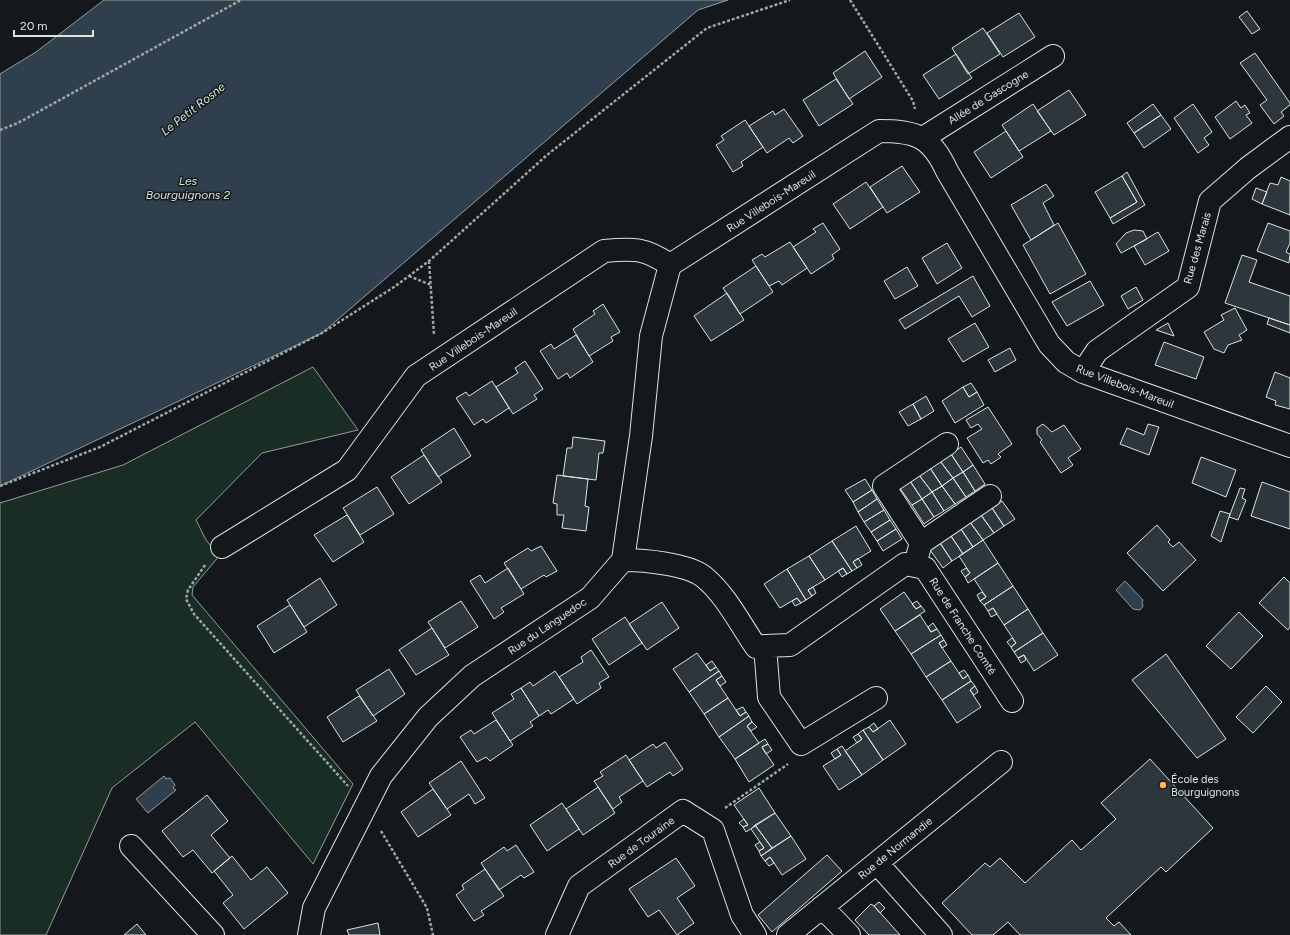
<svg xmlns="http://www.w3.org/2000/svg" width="1290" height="935" font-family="Figtree,sans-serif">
	<rect width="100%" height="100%" fill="#14181c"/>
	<path fill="#1a2d24" stroke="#939e99" d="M313 367 358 430 262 453 196 520 206 540 219 556 193 587 192 595 353 784 313 864 195 722 112 788 46 935H0V503L123 465Z"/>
	<path fill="#2f3f4d" stroke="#939e99" d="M104 0H728L698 10 322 333 0 486V74L36 52Z
		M1125 581 1143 600 1142 602 1143 606 1140 610 1133 609 1116 590Z
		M164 776 166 779 170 778 175 785 173 788 176 790 148 813 136 799Z"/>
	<path fill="#2c363c" stroke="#d8e6dc" d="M1247 11 1260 29 1252 34 1239 17Z
		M1019 13 1035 37 1003 57 987 33Z
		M983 28 1000 54 968 74 952 48Z
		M865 51 882 77 849 99 833 73Z
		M1255 53 1290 103V105L1281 112 1284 116 1274 124 1260 105 1267 100 1240 63Z
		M956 54 972 78 939 99 923 75Z
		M836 79 853 104 819 126 803 100Z
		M1069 90 1086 115 1054 135 1037 111Z
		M1236 101 1241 108 1245 105 1250 113 1246 115 1252 123 1230 139 1215 117Z
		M1033 104 1051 131 1019 151 1002 125Z
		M1153 104 1161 115 1134 133 1127 123Z
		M1193 104 1212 132 1204 138 1209 145 1198 153 1174 118Z
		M784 109 803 136 793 143 789 138 767 153 749 126 773 111 775 115Z
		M1161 115 1171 129 1144 148 1134 133Z
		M745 120 763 147 741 162 743 166 733 172 716 145 724 140 721 136Z
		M1006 131 1023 157 991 178 974 152Z
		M902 166 920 192 887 213 870 187Z
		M1127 172 1145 205 1113 224 1110 218 1137 202 1122 176Z
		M1122 176 1137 202 1110 218 1095 192Z
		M1281 177 1290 181V215L1262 204 1270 183 1278 185Z
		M866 182 883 207 850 229 833 204Z
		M1046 184 1054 196 1043 203 1054 225 1031 240 1011 205Z
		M1256 188 1267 192 1262 204 1252 199Z
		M823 223 840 249 832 255 834 259 811 274 793 247 816 232 813 229Z
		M1058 223 1086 274 1050 294 1023 245Z
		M1268 223 1290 231V243L1286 252 1290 254 1289 263 1257 251Z
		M1134 230 1143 231 1147 239 1121 253 1116 244 1126 233Z
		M1158 232 1169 251 1145 265 1134 246Z
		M790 242 807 268 782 285 779 281 769 286 752 260 762 254 765 257Z
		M947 243 962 268 937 284 922 258Z
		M1242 255 1257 260 1249 282 1290 296V325L1225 303Z
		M756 266 773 292 740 314 723 288Z
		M907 267 918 286 895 299 884 281Z
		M973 276 990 306 972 317 959 296 905 329 899 320Z
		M1090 281 1104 305 1067 326 1052 302Z
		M1136 287 1143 300 1128 309 1121 296Z
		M727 293 744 320 711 341 694 316Z
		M603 304 620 332 611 337 613 341 589 356 573 329 595 314 593 311Z
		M1235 308 1247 330 1239 335 1242 340 1228 345 1224 353 1214 349 1204 332 1224 320 1221 315Z
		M1269 318 1290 325V333L1267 324Z
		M975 323 989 347 963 362 948 339Z
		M1168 323 1174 336 1156 330Z
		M576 335 593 362 570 378 567 373 558 379 540 351 551 344 554 349Z
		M1164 342 1204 357 1196 379 1155 365Z
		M1010 348 1016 360 995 372 988 360Z
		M525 361 543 389 534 395 537 399 513 414 496 387 518 373 515 368Z
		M1275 372 1290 378V409L1275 405 1276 401 1266 397Z
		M492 381 509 408 486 423 483 419 474 425 456 398 466 392 469 396Z
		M971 383 977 392 969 397 963 387Z
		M963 387 969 397 977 392 984 405 955 423 942 401Z
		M926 396 934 411 921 419 913 404Z
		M913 404 921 419 908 426 899 412Z
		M988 407 1012 444 998 454 1001 457 991 464 988 460 983 463 967 438 982 429 978 424 971 428 966 420Z
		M1043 424 1052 432 1064 425 1081 449 1068 458 1073 465 1061 473 1040 442 1042 440 1037 434V428Z
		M1148 424 1159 427 1149 455 1120 444 1127 428 1144 435Z
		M454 428 471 456 438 477 421 450Z
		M573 437 605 441 603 453H599L596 480 563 476 567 448H572Z
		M961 447 973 465 963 472 951 454Z
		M951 454 963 472 953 478 940 461Z
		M424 455 442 482 409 504 391 477Z
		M1201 457 1236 470 1226 497 1192 483Z
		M940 461 953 478 942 486 930 468Z
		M973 465 985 484 975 491 963 472Z
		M930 468 942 486 932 492 919 475Z
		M963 472 975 491 966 497 953 478Z
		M557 475 588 479 585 506 589 507 586 531 562 528 564 515H557V504L553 503Z
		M919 475 932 492 922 499 910 481Z
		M953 478 966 497 955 504 942 486Z
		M865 479 872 490 853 502 845 490Z
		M910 481 922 499 912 505 899 487Z
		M1262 482 1290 492V529L1251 516Z
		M942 486 955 504 944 511 932 492Z
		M377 487 394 514 360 535 343 508Z
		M1240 488 1245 489 1242 498 1246 500 1238 520 1229 517Z
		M872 490 877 499 858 512 853 502Z
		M932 492 944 511 934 517 922 499Z
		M877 499 884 510 864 522 858 512Z
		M922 499 934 517 924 524 912 505Z
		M1002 501 1015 519 1004 526 992 508Z
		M992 508 1004 526 994 533 981 515Z
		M884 510 890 520 871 532 864 522Z
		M1220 511 1230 514 1221 542 1211 536Z
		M347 515 364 542 333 562 314 535Z
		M981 515 994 533 983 540 970 522Z
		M890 520 896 529 877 541 871 532Z
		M970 522 983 540 973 547 961 529Z
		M1157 525 1170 540 1168 542 1173 547 1179 542 1196 560 1163 591 1127 553Z
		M856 526 871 551 853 562 857 568 852 571 832 541Z
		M896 529 902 539 883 551 877 541Z
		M961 529 973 547 963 554 951 536Z
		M951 536 963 554 952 561 940 543Z
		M983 540 998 563 968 583 965 577 970 573 959 556Z
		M832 541 852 571 847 574 843 568 825 580 809 556Z
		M940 543 952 561 943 568 930 550Z
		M541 546 557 571 546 577 544 575 521 589 504 563 528 548 531 551Z
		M809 556 825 580 808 590 812 596 806 600 787 569Z
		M858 558 862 565 857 568 853 562Z
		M998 563 1013 586 984 605 980 601 986 597 974 579Z
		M508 568 524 594 501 608 504 612 494 619 470 581 480 575 485 583Z
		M843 568 847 574 842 577 838 571Z
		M966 568 970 573 965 577 961 571Z
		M787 569 806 600 801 603 797 598 780 608 764 584Z
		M1284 577 1290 583V627L1288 630 1259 603Z
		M320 578 337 605 304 627 287 600Z
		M1013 586 1028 609 1004 625 993 608 988 611 984 605Z
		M813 587 816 593 812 596 808 590Z
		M904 592 916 609 921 606 925 611 895 631 880 609Z
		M982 592 986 597 980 601 977 595Z
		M797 598 801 603 795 606 792 601Z
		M461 601 478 627 445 648 428 622Z
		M917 601 921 606 916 609 912 604Z
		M662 602 679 628 647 650 629 624Z
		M290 605 307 632 274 653 257 626Z
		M993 608 997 614 991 617 988 611Z
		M1028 609 1043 633 1014 652 1011 647 1016 643 1004 625Z
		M1239 612 1263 636 1231 669 1206 646Z
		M920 615 931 632 937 629 941 635 911 654 895 631Z
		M625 617 642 643 609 665 592 639Z
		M933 623 937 629 931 632 928 627Z
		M432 628 449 655 416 675 399 650Z
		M1043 633 1058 655 1034 671 1024 655 1018 658 1014 652Z
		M941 635 944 640 939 643 951 661 926 677 911 654Z
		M1012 638 1016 643 1011 647 1007 642Z
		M944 640 947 645 942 648 939 643Z
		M591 650 609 677 599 683 601 688 577 704 559 677 583 662 581 657Z
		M697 653 710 671 716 667 719 671 689 692 673 669Z
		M1166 654 1226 739 1197 758 1132 680Z
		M1024 655 1026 660 1021 663 1018 658Z
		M712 661 716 667 710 671 706 665Z
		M951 661 963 679 968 675 971 681 942 700 926 677Z
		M389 669 405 694 373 716 356 690Z
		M964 670 968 675 963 679 959 673Z
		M555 671 574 699 551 714 548 710 539 716 521 688 530 682 533 686Z
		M719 671 722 676 716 680 728 698 704 714 689 692Z
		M722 676 726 682 720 686 716 680Z
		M971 681 975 686 970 690 981 707 957 723 942 700Z
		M975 686 978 692 974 695 970 690Z
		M1266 686 1282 702 1253 733 1236 717Z
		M521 688 539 716 530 722 533 726 510 741 492 713 514 699 511 694Z
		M359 696 377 721 343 742 327 717Z
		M728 698 740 716 746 712 749 716 719 737 704 714Z
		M743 707 746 712 740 716 736 710Z
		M749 716 752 722 747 726 759 743 735 759 719 737Z
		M496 720 513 745 490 761 486 757 477 762 460 737 471 730 474 734Z
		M890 720 906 744 883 760 863 730 869 727 873 732Z
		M752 722 757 727 751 731 747 726Z
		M874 723 878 729 873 732 869 727Z
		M863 730 883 760 862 775 845 751 862 739 858 734Z
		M858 734 862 739 857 743 853 737Z
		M765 739 768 744 762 747 774 765 749 782 735 759Z
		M665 742 683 769 673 776 670 772 647 787 629 760 653 744 656 748Z
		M768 744 772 750 766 754 762 747Z
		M842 746 862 775 839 790 823 766 841 755 837 749Z
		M837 749 841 755 835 759 831 753Z
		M626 755 643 781 619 797 622 802 613 809 594 781 603 776 600 772Z
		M1150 759 1213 828 1166 872 1161 867 1106 918 1114 926 1119 922 1131 935H1020L1008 922 993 935H972L942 903 985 863 990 867 1000 858 1025 883 1072 840 1081 850 1116 819 1101 803Z
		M461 761 485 798 475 804 469 794 447 809 429 783Z
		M598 787 615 813 583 835 566 809Z
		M759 788 775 813 746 832 743 827 748 825 734 805Z
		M433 789 451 815 418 837 401 812Z
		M207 795 228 821 211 835 230 858 212 873 193 850 183 857 162 831Z
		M562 803 579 829 547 851 530 825Z
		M775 813 791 836 772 848 755 825Z
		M744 819 748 825 743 827 739 823Z
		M755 825 772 848 761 856 759 851 764 848 751 829Z
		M791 836 806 859 782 875 770 857 765 861 761 856Z
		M760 842 764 848 759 851 755 845Z
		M516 845 534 872 524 878 521 875 499 890 481 863 504 847 507 851Z
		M827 855 842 871 772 932 758 915Z
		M232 856 251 880 267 867 288 893 244 929 223 903 233 895 214 871Z
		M770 857 774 863 769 866 765 861Z
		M676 858 695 886 677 898 694 923 677 935 659 910 648 917 629 889Z
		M485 869 504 896 481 911 484 915 474 921 456 895 464 889 462 885Z
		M879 902 885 908 880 913 874 906Z
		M871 904 874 906 900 935H869L855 920Z
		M378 923 380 935H349L347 930Z
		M137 924 146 935H124Z"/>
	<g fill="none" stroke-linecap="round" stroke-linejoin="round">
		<g stroke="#d8e6dc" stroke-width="24">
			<path id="minor" d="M923 138 1053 56
				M1083 372 1097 351 1188 287 1210 201 1248 168 1290 137
				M921 543 884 486 947 444
				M222 547 347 470 416 376 604 251C634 248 645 248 670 265L879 131C916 131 931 136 947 171L1049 344 1066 362 1083 372 1290 446
				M917 557 921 543 990 496
				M623 560C644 560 688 564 704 577 726 595 740 624 756 647L765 646
				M876 698 801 744 769 697 765 646 790 645 905 564 925 568 1012 701
				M131 846 213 935
				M877 863 941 935
				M822 907 849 935
				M309 935 314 908 381 776 428 717 472 676 590 598 623 560 641 436 651 336 670 265
				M557 935 579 886 683 811 713 830 742 915 755 935
				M788 935 1001 762"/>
		</g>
		<path stroke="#9da8a2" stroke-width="2.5" stroke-dasharray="3 2" stroke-linecap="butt" d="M850 0 913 101 915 109
			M0 130 18 123 241 0
			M429 261 434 335
			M409 276 431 285
			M0 486 100 447 322 333 394 287 429 261 547 155 707 28 790 0
			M205 565 188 590 186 599 194 614 348 786
			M725 808 788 764
			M381 831 427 908 433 935"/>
		<use href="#minor" stroke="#14181c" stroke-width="22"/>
	</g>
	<circle fill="#ffb74d" stroke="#14181c" stroke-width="1.5" cx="1163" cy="785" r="4"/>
	<g text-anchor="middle" stroke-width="3" stroke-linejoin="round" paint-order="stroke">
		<g font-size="11" fill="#d8e6dc" stroke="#14181c">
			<text transform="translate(988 97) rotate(-32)" y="4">Allée de Gascogne</text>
			<text transform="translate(771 201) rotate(-33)" y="4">Rue Villebois-Mareuil</text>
			<text transform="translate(1197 248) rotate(-74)" y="4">Rue des Marais</text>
			<text transform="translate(473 339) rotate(-34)" y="4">Rue Villebois-Mareuil</text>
			<text transform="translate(1125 386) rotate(21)" y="4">Rue Villebois-Mareuil</text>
			<text transform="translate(547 626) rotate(-34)" y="4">Rue du Languedoc</text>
			<text transform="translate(963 626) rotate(57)" y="4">Rue de Franche Comté</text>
			<text transform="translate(641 842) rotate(-36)" y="4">Rue de Touraine</text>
			<text transform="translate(895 848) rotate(-39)" y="4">Rue de Normandie</text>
		</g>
		<g font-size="11" fill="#d8e6dc" stroke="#14181c" text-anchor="start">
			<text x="1171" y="783">École des<tspan x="1171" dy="13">Bourguignons</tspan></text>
		</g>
		<g font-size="12" font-style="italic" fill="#d8e6dc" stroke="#14181c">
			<text transform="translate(193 109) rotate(-38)" y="4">Le Petit Rosne</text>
			<text x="188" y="185">Les<tspan x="188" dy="14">Bourguignons 2</tspan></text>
		</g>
	</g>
	<path d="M14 30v6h79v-6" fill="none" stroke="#d8e6dc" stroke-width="2"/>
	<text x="20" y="30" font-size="12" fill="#d8e6dc" stroke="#14181c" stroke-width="3" paint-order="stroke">20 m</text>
</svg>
